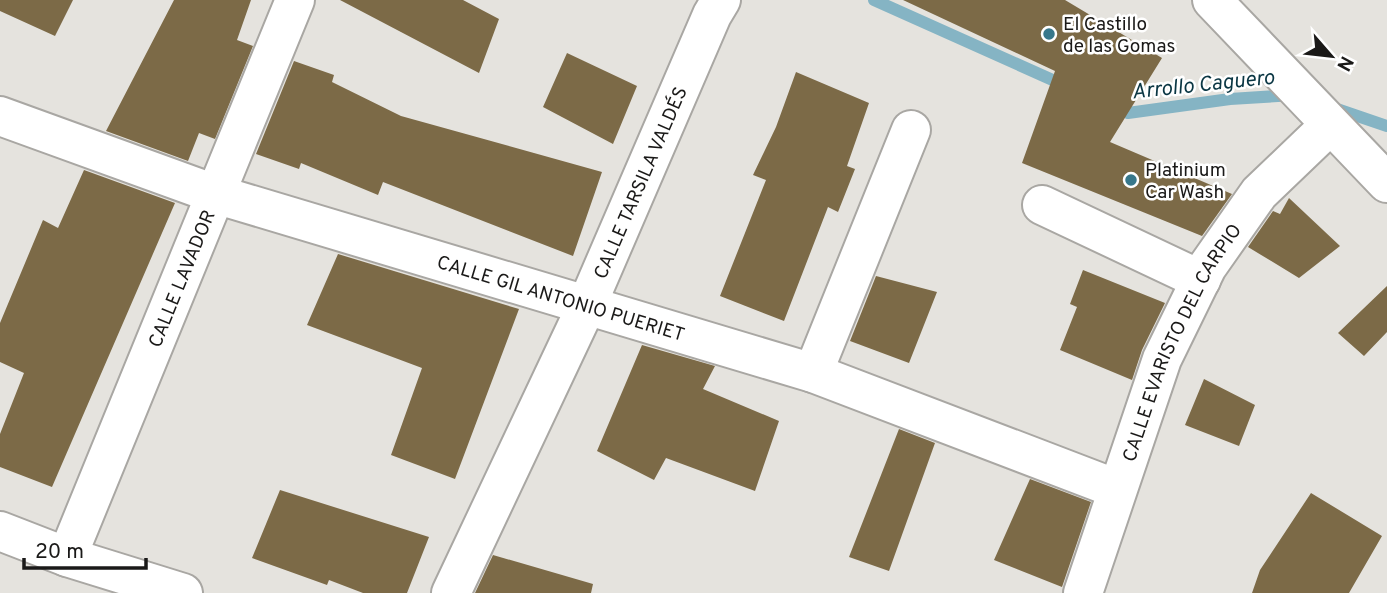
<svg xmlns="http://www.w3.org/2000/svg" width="1387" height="593" font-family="Overpass,sans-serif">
	<rect width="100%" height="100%" fill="#e5e3de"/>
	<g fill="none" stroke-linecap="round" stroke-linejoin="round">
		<path stroke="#85b4c4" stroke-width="12" d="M874 0 1066 86
			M1115 107 1128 113 1230 99 1294 95
			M1331 107 1387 126"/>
	</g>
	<path fill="#7c6a47" d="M0 0H73L55 36 0 11Z
		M174 0H251L237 40 253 46 215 139 199 133 188 161 106 131Z
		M340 0H463L499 19 479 73Z
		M903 0H1065L1162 58 1110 142 1232 194 1202 236 1022 163 1055 71Z
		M567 53 637 86 613 144 543 107Z
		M294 61 334 75 332 82 401 116 602 172 573 256 383 182 378 195 301 163 299 169 256 154Z
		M796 72 869 103 847 166 855 169 838 212 828 207 784 321 720 296 766 180 753 175 776 127Z
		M84 170 175 203 52 487 0 467V434L24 373 0 362V323L43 220 58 228Z
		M1289 198 1340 246 1299 278 1248 247 1273 211 1280 214Z
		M338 254 519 309 455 479 391 455 422 368 307 325Z
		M1083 270 1165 303 1142 350 1132 380 1060 350 1077 307 1070 304Z
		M876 276 937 292 909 363 850 341Z
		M1387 286V332L1364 356 1338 333Z
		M642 345 715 366 703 389 779 421 755 491 666 458 654 480 597 451Z
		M1204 379 1255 405 1239 446 1185 425Z
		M899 429 935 443 889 571 849 557Z
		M1030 479 1091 502 1062 587 994 560Z
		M280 490 429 537 407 593H363L329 580 327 585 252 558Z
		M1311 493 1382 536 1349 593H1252L1260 570Z
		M493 555 593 584 591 593H475Z"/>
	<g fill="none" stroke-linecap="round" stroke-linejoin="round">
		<g stroke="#a9a7a3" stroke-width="42">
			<g id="minor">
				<path id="s1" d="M0 116 215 194 813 373 1117 489"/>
				<path d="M1042 205 1201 280"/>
				<path d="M813 373 911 130"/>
				<path d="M0 531 67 557 183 593"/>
				<path id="s2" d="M67 557 295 0"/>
				<path id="s3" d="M451 593 586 307 712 15 721 0"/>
				<path id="s4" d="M1083 593 1162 359 1207 267 1259 193 1330 125"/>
			</g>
		</g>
		<g stroke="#a9a7a3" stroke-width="42">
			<path id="major" d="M1212 0 1387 183"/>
		</g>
		<use href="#minor" stroke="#fff" stroke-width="38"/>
		<use href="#major" stroke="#fff" stroke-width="38"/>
	</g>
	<g fill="#37778b" stroke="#fff" stroke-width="2.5">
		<circle cx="1049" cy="34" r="7"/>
		<circle cx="1131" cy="180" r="7"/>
	</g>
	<g text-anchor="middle" stroke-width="5" stroke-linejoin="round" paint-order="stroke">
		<g font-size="19" fill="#1a1918" stroke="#fff" text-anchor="start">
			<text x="1063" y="30">El Castillo<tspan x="1063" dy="22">de las Gomas</tspan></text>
			<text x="1145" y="176">Platinium<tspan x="1145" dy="22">Car Wash</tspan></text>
		</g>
		<g font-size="19" fill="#1a1918" stroke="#fff">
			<text dy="7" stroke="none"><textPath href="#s3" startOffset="452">CALLE TARSILA VALDÉS</textPath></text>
			<text dy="7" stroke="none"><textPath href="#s2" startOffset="301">CALLE LAVADOR</textPath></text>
			<text dy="7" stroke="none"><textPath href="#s1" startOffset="590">CALLE GIL ANTONIO PUERIET</textPath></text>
			<text dy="7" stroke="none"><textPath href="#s4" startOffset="270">CALLE EVARISTO DEL CARPIO</textPath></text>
		</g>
		<g font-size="21" font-style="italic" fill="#0a3643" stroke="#fff">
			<text transform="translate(1203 84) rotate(-6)" y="7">Arrollo Caguero</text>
		</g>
	</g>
	<g transform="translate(1331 56) rotate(118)" stroke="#ffffff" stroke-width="5" paint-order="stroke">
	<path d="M0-5L12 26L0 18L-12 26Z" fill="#1a1918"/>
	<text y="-10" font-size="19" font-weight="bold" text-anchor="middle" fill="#1a1918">N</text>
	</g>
	<path d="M24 558v10h122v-10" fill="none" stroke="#1a1918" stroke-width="3.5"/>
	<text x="35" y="558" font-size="21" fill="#1a1918" stroke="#ffffff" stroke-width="5" paint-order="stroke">20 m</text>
</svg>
